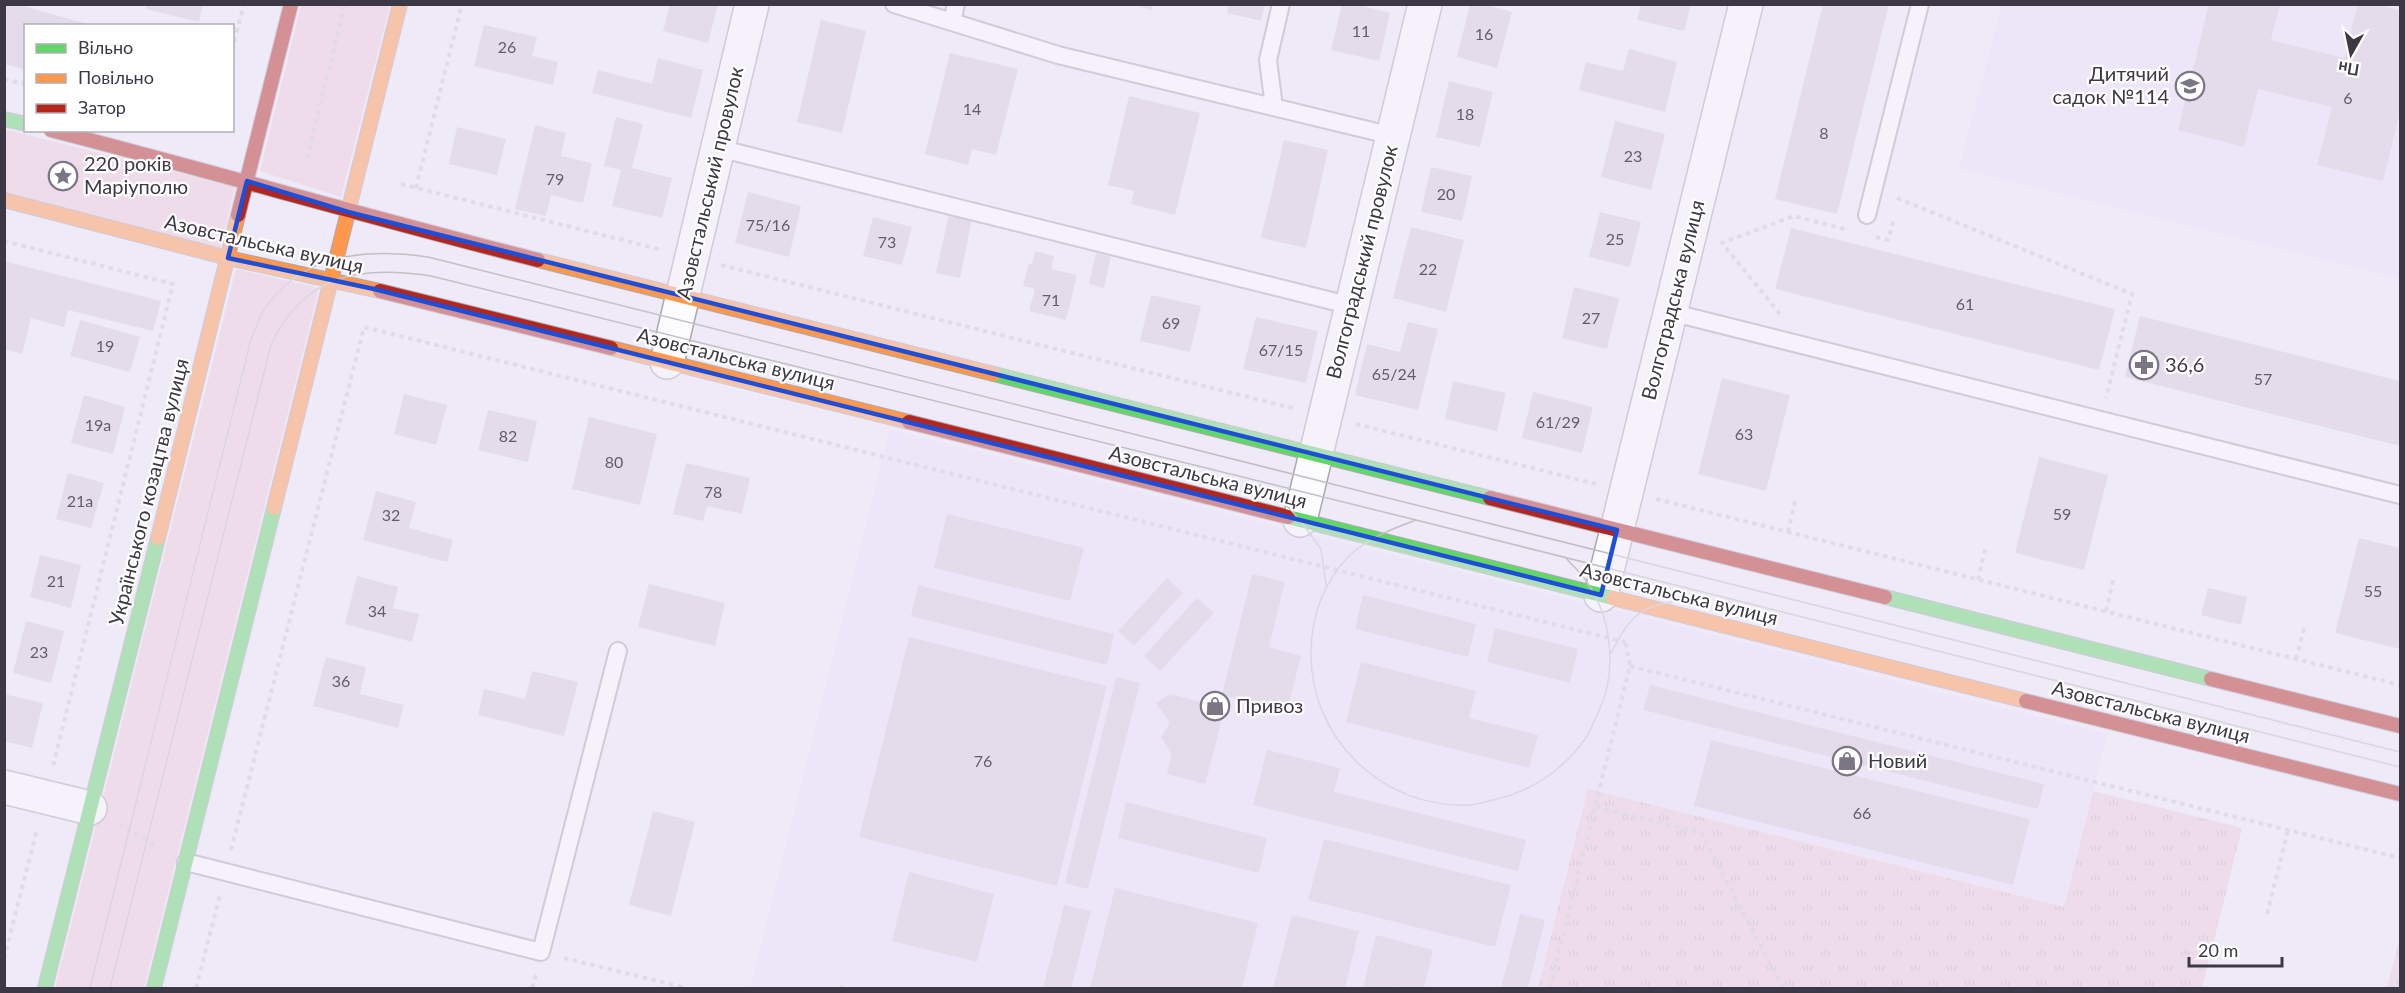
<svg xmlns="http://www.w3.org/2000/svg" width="2405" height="993" font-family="Lato,sans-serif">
	<defs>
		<pattern id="park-tufts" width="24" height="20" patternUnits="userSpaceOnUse" patternTransform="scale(1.5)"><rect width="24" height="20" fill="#edcddc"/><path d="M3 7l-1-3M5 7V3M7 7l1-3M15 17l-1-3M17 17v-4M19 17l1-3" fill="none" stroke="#ccb1be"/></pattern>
	</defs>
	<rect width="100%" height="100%" fill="#eeeaf8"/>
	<path fill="#e8e2f9" d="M2001 5H2400V278L1960 168Z
		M890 430 2107 734 2064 907 1588 789 1538 988H751Z"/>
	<path fill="#edcddc" d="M301 5H390L341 197 260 171Z
		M4 129 235 187 220 248 5 194Z
		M236 269 319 288 144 988H55Z"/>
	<path fill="url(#park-tufts)" d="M1588 789 2064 907 2093 791 2242 828 2202 988H1538Z
		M2400 936V988H2387Z"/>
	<path fill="#d7cdda" d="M4 4H16L95 26H26V70L4 64Z
		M147 4H203L199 22 146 9Z
		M670 4H718L708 43 663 31Z
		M1133 4H1153L1151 10Z
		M1229 4H1265L1261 21 1227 13Z
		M1342 4H1356L1390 13 1379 61 1331 50Z
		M1470 4H1482L1512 12 1497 68 1457 57Z
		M1641 4H1691L1684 31 1637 20Z
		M1823 4H1889L1837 214 1775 199Z
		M2209 4H2280L2271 40 2344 58 2358 4H2375L2400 11V112L2383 181 2317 165 2332 107 2258 89 2244 147 2178 130Z
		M821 20 866 31 842 133 797 122Z
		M484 25 537 37 532 56 558 62 553 85 474 66Z
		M1629 49 1677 62 1665 112 1579 90 1586 62 1623 71Z
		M950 53 1018 69 996 155 972 149 968 165 925 154Z
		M658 58 703 70 691 118 592 93 598 70 652 84Z
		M1449 81 1493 92 1480 147 1436 137Z
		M1129 96 1200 113 1175 215 1131 204 1134 191 1108 185Z
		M616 117 643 124 632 168 672 178 662 218 612 206 621 170 604 166Z
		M1615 121 1665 134 1651 190 1601 177Z
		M535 125 566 133 561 156 592 163 583 203 551 195 546 216 515 209Z
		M457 127 506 139 497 175 449 164Z
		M1284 140 1328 150 1306 248 1261 238Z
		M1431 167 1472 176 1462 221 1421 212Z
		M748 192 801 206 789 257 735 243Z
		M1600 212 1641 222 1630 267 1589 257Z
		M949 214 972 219 960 278 936 273Z
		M873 217 912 227 902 265 863 256Z
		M1411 227 1464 240 1446 312 1393 298Z
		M1791 228 2115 309 2099 370 1775 289Z
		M1035 251 1054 256 1051 269 1077 275 1066 320 1029 311 1035 289 1023 286 1029 263 1032 264Z
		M1096 253 1111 257 1104 288 1089 284Z
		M4 261 161 301 153 331 68 310 64 327 31 318 22 354 4 349Z
		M1574 287 1619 298 1607 349 1562 338Z
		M1151 295 1201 306 1190 352 1140 341Z
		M2140 316 2400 381V446L2125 377Z
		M1256 317 1318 331 1306 383 1243 369Z
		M80 320 140 337 130 372 70 356Z
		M1408 322 1438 329 1418 410 1355 395 1367 344 1400 352Z
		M1722 378 1790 395 1766 491 1698 474Z
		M1453 381 1506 393 1497 431 1445 419Z
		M1533 392 1593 407 1582 453 1522 438Z
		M404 394 447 405 436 445 394 434Z
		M84 395 125 407 113 454 71 443Z
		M488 410 537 421 528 462 478 450Z
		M589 417 657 434 640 505 572 489Z
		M2039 457 2108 475 2084 570 2015 553Z
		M686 463 750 478 742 514 707 506 703 521 673 514Z
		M68 473 104 483 91 528 56 519Z
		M376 491 416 502 409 528 453 540 447 562 363 540Z
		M947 514 1084 548 1070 601 934 568Z
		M2359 538 2400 548V649L2335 633Z
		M40 555 81 565 71 608 30 597Z
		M1252 574 1285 582 1269 647 1301 656 1287 711 1222 695Z
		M357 576 398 587 393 608 419 614 412 642 345 624Z
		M1167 578 1183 593 1134 646 1118 631Z
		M649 584 725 603 715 646 638 627Z
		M918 585 1114 634 1107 665 911 616Z
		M2208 588 2247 597 2241 625 2201 615Z
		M1363 595 1476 624 1468 657 1355 629Z
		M1197 598 1214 613 1160 671 1144 656Z
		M26 621 64 631 51 683 13 673Z
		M1495 628 1578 649 1570 683 1487 662Z
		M909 637 1107 686 1057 886 859 837Z
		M326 657 366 667 360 694 404 705 398 728 313 706Z
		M1361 662 1476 691 1469 718 1538 735 1529 768 1346 722Z
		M532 671 578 682 564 736 478 715 484 689 525 699Z
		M1116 677 1140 683 1088 889 1065 883Z
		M1650 685 2044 784 2038 809 1643 710Z
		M4 694 43 703 32 748 4 741Z
		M1170 694 1225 708 1205 784 1167 774 1171 754 1161 737 1170 723 1156 703Z
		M1711 740 2030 819 2013 885 1694 806Z
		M1267 750 1340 768 1334 792 1526 840 1518 871 1253 805Z
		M1126 802 1267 838 1259 873 1118 838Z
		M653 811 695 822 671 916 629 905Z
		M1324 839 1511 885 1495 947 1308 900Z
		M909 872 994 894 977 962 892 941Z
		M1115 888 1258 923 1242 988H1090Z
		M1064 905 1091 911 1071 988H1043Z
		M1520 914 1545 920 1528 988H1501Z
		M1292 915 1359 931 1345 988H1273Z
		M1376 935 1433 950 1424 988H1405L1394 986V988H1363Z"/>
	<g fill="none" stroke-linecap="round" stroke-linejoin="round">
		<g stroke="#aaa6b3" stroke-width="20">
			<path id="lane" d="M894 4 1058 55 1393 136
				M952 22 956 4
				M1274 107 1268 60 1281 4
				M718 148 1352 306
				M1867 215 1920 4
				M1670 312 2400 495
				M186 862 541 952 618 651"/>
		</g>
		<g stroke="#aaa6b3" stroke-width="36">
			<path id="street" d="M667 362 752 4
				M1300 520 1425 4
				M1601 595 1746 4
				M4 787 90 808"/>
		</g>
		<g stroke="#aaa6b3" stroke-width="16">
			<path id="fast" d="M4 119 26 124
				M994 374 1490 498
				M1288 517 1613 598
				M1885 597 2211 679
				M45 988 158 538
				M154 988 274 508"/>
		</g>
		<g stroke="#aaa6b3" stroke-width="16">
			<path id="slow" d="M4 200 228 258 380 291
				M538 260 994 374
				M611 348 909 422
				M274 508 400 4
				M158 538 238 215
				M1613 598 2026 701"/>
		</g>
		<g stroke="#aaa6b3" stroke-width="16">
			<path id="jam" d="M51 130C214 172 375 219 538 260
				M238 215 291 4
				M380 291 611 348
				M909 422 1288 517
				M1490 498 1885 597
				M2211 679 2400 726
				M2026 701 2400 794"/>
		</g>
		<path stroke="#cfcdd2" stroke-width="4" stroke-dasharray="4.5 4.5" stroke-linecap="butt" d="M232 50 244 4
			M4 79 26 84
			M209 130H213
			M307 158 345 4
			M401 184 662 250
			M416 188 462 4
			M1897 198 2132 294 2106 398
			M1876 237 1888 240 1894 219
			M4 241 173 284 53 766
			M721 265 1296 409
			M1780 314 1722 243 1794 216 1848 230
			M1356 424 1596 484
			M1656 499 2400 685
			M1788 532 1796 497
			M1978 580 1986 545
			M2106 611 2114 577
			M2296 659 2305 625
			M1630 666 2400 858
			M1596 807 1701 833 1783 988
			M119 824 156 846
			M231 850 364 327 1625 642
			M2267 914 2288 830
			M564 958 686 988
			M4 959 37 829
			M196 988 220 895
			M532 988 536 975
			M840 988H845
			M1550 988 1630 666 1625 640"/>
		<use href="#lane" stroke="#fcfcfe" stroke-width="16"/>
		<use href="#street" stroke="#fcfcfe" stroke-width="33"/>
		<use href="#fast" stroke="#63d668" stroke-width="14"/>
		<use href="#slow" stroke="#ff974d" stroke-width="14"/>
		<use href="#jam" stroke="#b3261e" stroke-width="14"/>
		<path stroke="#c2c0c4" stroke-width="1.5" d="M1259 485 1277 495 1300 520 1321 549 1326 585
			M1416 520C1392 529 1368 538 1349 556 1324 582 1312 615 1311 650 1309 738 1382 809 1470 805 1479 804 1488 801 1497 799 1532 791 1564 769 1585 739 1591 731 1594 720 1599 711 1617 672 1612 621 1589 585 1583 575 1573 566 1565 557
			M1611 653C1619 638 1627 622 1641 612 1655 602 1693 599 1710 599
			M90 988 251 339C255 331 258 321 262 313 299 253 366 248 428 257L2400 752
			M110 988 271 345C304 274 359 265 431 276L1416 520 2400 767"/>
	</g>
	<path d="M0 0H2405V993H0ZM247 181 348 212 1617 530 1601 595 374 289 228 258Z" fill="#eeeaf8" fill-opacity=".55" fill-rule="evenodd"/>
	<path fill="none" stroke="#1d4ed8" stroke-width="4.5" stroke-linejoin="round" d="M247 181 348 212 1617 530 1601 595 374 289 228 258Z"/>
	<defs>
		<g id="school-ring" transform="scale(1.5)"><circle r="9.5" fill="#fff" stroke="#7a7684" stroke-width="1.5"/><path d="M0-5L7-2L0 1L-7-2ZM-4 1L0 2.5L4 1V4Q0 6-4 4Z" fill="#7a7684"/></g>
		<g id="sight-ring" transform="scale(1.5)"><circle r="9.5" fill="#fff" stroke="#7a7684" stroke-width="1.5"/><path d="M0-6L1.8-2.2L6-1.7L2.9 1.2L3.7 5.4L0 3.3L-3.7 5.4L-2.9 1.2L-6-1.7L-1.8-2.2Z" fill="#7a7684"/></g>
		<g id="pharmacy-ring" transform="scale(1.5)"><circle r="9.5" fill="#fff" stroke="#7a7684" stroke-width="1.5"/><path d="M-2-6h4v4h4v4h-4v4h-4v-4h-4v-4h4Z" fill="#7a7684"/></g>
		<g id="shop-ring" transform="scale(1.5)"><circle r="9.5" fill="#fff" stroke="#7a7684" stroke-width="1.5"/><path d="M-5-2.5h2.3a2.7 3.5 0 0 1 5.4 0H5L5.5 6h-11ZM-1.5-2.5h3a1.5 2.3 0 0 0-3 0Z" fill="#7a7684"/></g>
	</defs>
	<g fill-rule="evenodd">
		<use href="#school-ring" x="2190" y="86"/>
		<use href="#sight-ring" x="63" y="176"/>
		<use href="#pharmacy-ring" x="2144" y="365"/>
		<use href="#shop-ring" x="1215" y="706"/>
		<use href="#shop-ring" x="1847" y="761"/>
	</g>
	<g text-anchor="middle" stroke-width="4.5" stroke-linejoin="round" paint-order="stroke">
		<g font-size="16" fill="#635d6a">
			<text x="1361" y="37">11</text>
			<text x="1484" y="40">16</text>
			<text x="507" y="53">26</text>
			<text x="2348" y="104">6</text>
			<text x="972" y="115">14</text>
			<text x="1465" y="120">18</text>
			<text x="1824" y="139">8</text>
			<text x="1633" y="162">23</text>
			<text x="555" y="185">79</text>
			<text x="1446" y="200">20</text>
			<text x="768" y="231">75/16</text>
			<text x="1615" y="245">25</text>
			<text x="887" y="248">73</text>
			<text x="1428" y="275">22</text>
			<text x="1051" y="306">71</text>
			<text x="1965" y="310">61</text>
			<text x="1591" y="324">27</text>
			<text x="1171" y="329">69</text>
			<text x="105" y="352">19</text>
			<text x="1281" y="356">67/15</text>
			<text x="1394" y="380">65/24</text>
			<text x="2263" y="385">57</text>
			<text x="1558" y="428">61/29</text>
			<text x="98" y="431">19а</text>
			<text x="1744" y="440">63</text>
			<text x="508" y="442">82</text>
			<text x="614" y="468">80</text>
			<text x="713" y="498">78</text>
			<text x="80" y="507">21а</text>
			<text x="2062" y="520">59</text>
			<text x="391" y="521">32</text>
			<text x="56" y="587">21</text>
			<text x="2373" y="597">55</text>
			<text x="377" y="617">34</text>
			<text x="39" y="658">23</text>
			<text x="341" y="687">36</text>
			<text x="983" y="767">76</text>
			<text x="1862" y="819">66</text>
		</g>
		<g font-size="20" fill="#3c3845" stroke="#fff" text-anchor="start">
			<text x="2169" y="81" text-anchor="end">Дитячий<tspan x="2169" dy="23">садок №114</tspan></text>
			<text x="84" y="171">220 років<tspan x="84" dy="23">Маріуполю</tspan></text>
			<text x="2165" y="372">36,6</text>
			<text x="1236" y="713">Привоз</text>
			<text x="1868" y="768">Новий</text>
		</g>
		<g font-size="20" fill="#3c3845" stroke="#fff">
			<text transform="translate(710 183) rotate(-77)" y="7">Азовстальський провулок</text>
			<text transform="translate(264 244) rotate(13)" y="7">Азовстальська вулиця</text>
			<text transform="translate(1362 262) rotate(-76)" y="7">Волгоградський провулок</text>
			<text transform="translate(1673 300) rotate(-76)" y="7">Волгоградська вулиця</text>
			<text transform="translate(736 359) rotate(14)" y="7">Азовстальська вулиця</text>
			<text transform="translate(1208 477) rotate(14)" y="7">Азовстальська вулиця</text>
			<text transform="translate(149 492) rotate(-76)" y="7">Українського козацтва вулиця</text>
			<text transform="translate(1679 594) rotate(14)" y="7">Азовстальська вулиця</text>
			<text transform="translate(2151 712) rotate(14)" y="7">Азовстальська вулиця</text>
		</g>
	</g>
	<rect width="2405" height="993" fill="none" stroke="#3c3845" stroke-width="12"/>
	<rect x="24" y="24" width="210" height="108" fill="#ffffff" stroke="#b1afb5" stroke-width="1.5"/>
	<rect x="36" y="44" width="30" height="9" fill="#63d668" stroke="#b1afb5" stroke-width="1.5"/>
	<text x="78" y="54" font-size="18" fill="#3c3845">Вільно</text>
	<rect x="36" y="74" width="30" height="9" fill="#ff974d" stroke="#b1afb5" stroke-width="1.5"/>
	<text x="78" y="84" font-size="18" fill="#3c3845">Повільно</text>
	<rect x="36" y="104" width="30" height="9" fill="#b3261e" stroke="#b1afb5" stroke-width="1.5"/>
	<text x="78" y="114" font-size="18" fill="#3c3845">Затор</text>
	<g transform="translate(2351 54) rotate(189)" stroke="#ffffff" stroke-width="4.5" paint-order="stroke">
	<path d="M0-4.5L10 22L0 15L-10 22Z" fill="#3c3845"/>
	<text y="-9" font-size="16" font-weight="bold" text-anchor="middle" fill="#3c3845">Пн</text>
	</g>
	<path d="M2189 957v9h93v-9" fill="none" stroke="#3c3845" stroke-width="3"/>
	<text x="2198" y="957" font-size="18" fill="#3c3845" stroke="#ffffff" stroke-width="4.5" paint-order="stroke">20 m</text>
</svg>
